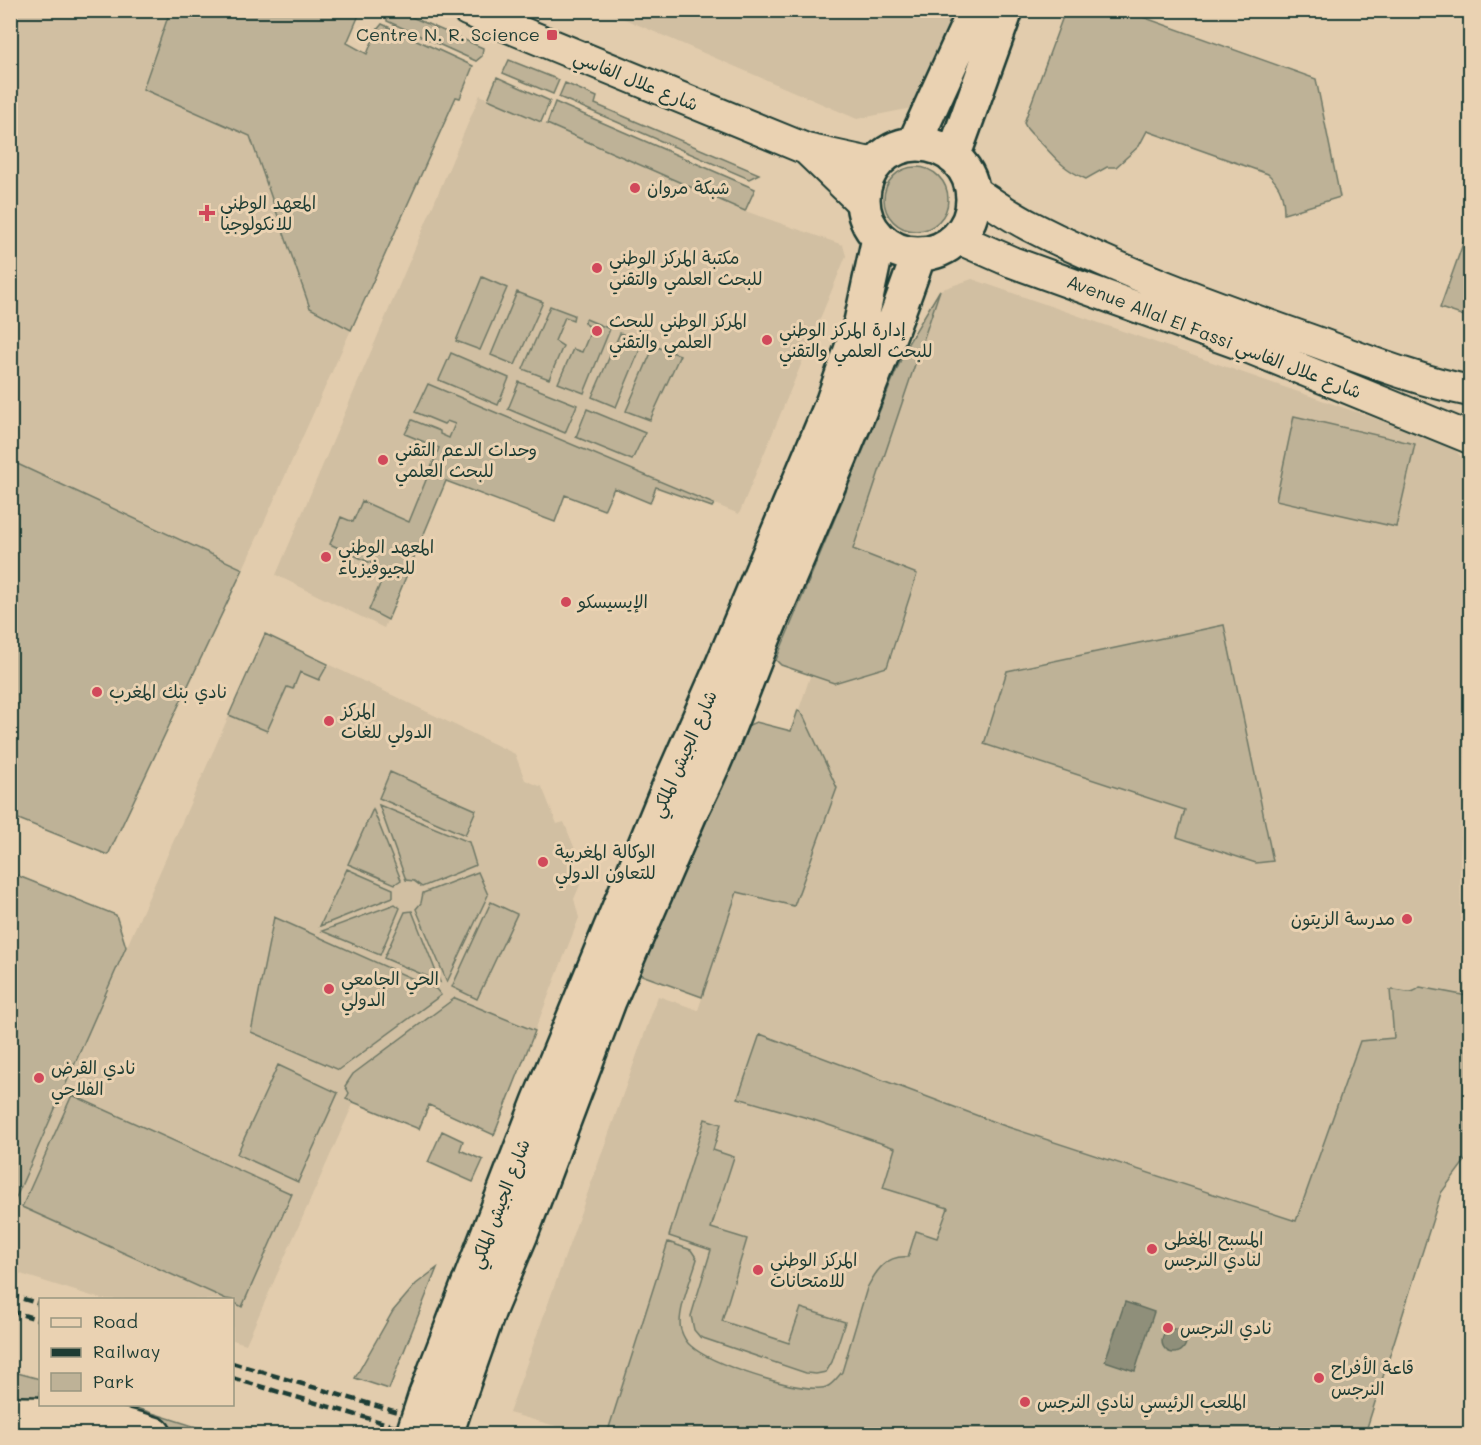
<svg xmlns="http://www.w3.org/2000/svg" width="1481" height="1445" font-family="Mali,'Playpen Sans Arabic',sans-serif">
	<rect width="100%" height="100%" fill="#e2ccad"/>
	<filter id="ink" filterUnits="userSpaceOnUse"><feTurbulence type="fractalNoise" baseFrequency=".0167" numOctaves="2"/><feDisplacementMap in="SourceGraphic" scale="12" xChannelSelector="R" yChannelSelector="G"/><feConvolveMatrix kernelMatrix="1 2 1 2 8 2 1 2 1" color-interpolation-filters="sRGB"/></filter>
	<g filter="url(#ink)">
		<path fill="#d1bfa2" d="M11 11H279L456 97 243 569 11 461Z
			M606 11H953L912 108 857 119Z
			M480 95 745 211 843 245 846 256 739 514 477 407 384 628 276 575Z
			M972 279 1449 444 1470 466V635L1460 855 1462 969 1470 1008V1032L1360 1041 1296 1221 1005 1127 903 1434H584L509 1413 658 996 698 1010 940 290Z
			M265 634 515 754 525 780 542 787 557 824 564 822 576 852 569 855 580 885 574 899 579 918 494 1135 429 1105 419 1129 354 1102 246 1344 233 1340 232 1300 101 1299 11 1271V1209Z"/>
		<path fill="#beb297" stroke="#6e7866" stroke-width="1.5" d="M170 11H350L359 15 347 43 367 54 377 30 382 24 473 66 460 98 456 97 351 330 310 308 250 136 143 89Z
			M390 11H398L483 48 482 56 476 61 387 21V14Z
			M1065 11H1126L1316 79 1340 197 1284 214C1284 197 1281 186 1268 174L1147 131 1139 146 1116 167H1107L1086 179C1059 167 1055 156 1035 137 1029 131 1027 131 1024 123Z
			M509 60 559 80 553 94 503 73Z
			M497 77 550 101 541 122 488 99Z
			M565 83 597 97 595 104 759 174 749 179 559 97Z
			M555 102 755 189 745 211 547 124Z
			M884 199a32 32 0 1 1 64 0a32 32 0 1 1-64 0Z
			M1470 224V318L1440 308Z
			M482 277 507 288 480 350 456 341Z
			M940 290 853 549 917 574 887 667 834 683 781 665 776 660 907 345Z
			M517 292 543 302 515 365 491 355Z
			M550 306 574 315 573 320 565 317 555 341 563 346 549 379 523 369Z
			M586 319 610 329 584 393 558 383 573 349 582 352 592 328 584 323Z
			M620 333 643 342 616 407 592 397Z
			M654 346 680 355 650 420 626 411Z
			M451 353 509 378 498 405 439 380Z
			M519 382 577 405 565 433 508 409Z
			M428 384 714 504 712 507 656 487 650 503 614 488 604 510 565 495 555 522 446 481 388 620 369 610 386 570 330 544 341 517 353 522 362 501 409 522 439 448 405 434 412 420 440 431V434L449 438 455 424 447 421 444 424 415 412Z
			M587 409 645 433 632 460 576 437Z
			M1294 416 1415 444 1396 527 1276 500Z
			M11 461 243 569 108 855 11 816Z
			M1224 625 1273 861 1256 863 1177 837 1185 810 984 744 1007 671Z
			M265 634 328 664 319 680 300 672 293 689 287 687 267 731 229 715Z
			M798 710 803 715 837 788 794 906 737 892 702 997 639 974 749 725 756 722 791 731Z
			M390 772 476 810 465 835 379 798Z
			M379 805 469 842 476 865 422 887 414 881 406 880Z
			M373 809 401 880 395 884 348 864Z
			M347 869 393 889V897L320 926Z
			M478 872 488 895 447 982 416 909 421 903 423 893Z
			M11 873 116 915 126 947 11 1209Z
			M491 902 517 914 477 999 452 987Z
			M395 904 400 908 380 955 322 931Z
			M412 911 440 982 384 958 405 912Z
			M274 917 436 989 441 995 339 1070 251 1032Z
			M1420 987 1467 996 1470 1008V1154L1441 1193 1365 1434H607L668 1242 691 1250 697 1259C692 1277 676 1314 681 1330 683 1336 686 1342 691 1346 711 1364 794 1391 821 1388 830 1388 836 1379 842 1372L867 1288C876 1271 886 1255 908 1257L916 1231 937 1238 948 1208 883 1188 895 1148 811 1119 738 1098 760 1034 1005 1126 1296 1221 1360 1041 1394 1038 1390 990C1401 989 1410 997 1420 987Z
			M455 998 535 1031 494 1135 429 1105 419 1129 346 1099 349 1093 345 1086 353 1074Z
			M278 1065 338 1093 298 1182 237 1154Z
			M72 1095 292 1194 242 1307 233 1302 232 1300 226 1299 22 1207Z
			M705 1119 721 1124 713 1150 734 1157 711 1228 747 1239 722 1321 789 1343 801 1308 845 1322 832 1362 826 1372 816 1374 806 1373 700 1337 694 1330 691 1316 711 1250 669 1236Z
			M442 1131 463 1141 460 1150 483 1160 473 1182 428 1162Z
			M437 1268 389 1389 355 1378 393 1311 416 1284Z
			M10 1371 40 1379V1399L11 1394Z
			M78 1405H127L218 1434H168Z"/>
		<path fill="#8f8f7a" stroke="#626e5e" stroke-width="1.5" d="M1125 1302 1154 1312 1135 1371 1105 1361Z
			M1162 1341a12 12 0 1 1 24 0a12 12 0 1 1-24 0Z"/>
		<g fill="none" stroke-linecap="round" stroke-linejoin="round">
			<g stroke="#1f3d34" stroke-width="34">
				<path id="secondary" d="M467 10 806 149 875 164
					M806 149 863 204
					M972 190C991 202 1010 216 1030 226 1118 271 1212 305 1305 338 1359 357 1414 380 1470 391
					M957 238 1012 262 1242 345 1470 438"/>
			</g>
			<g stroke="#1f3d34" stroke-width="38">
				<path id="primary" d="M914 144 975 10
					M863 199a55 55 0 1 1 110 0a55 55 0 1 1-110 0Z
					M953 157 1006 10
					M426 1394 539 1102 665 796 720 671 833 401 861 322 879 238
					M457 1401 489 1310 521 1234 609 1001 692 809C725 745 747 675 776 608 826 491 877 375 919 254"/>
			</g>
			<g stroke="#1f3d34" stroke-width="38">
				<path id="highway" d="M10 1414C55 1413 112 1419 154 1434"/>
			</g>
			<use href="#secondary" stroke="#ead2b2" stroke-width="30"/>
			<use href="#primary" stroke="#ead2b2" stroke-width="33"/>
			<use href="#highway" stroke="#ead2b2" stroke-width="33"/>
			<path stroke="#1f3d34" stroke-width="4.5" stroke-dasharray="9 4.5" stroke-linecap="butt" d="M10 1295 40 1304
				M10 1311 40 1320
				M232 1363 471 1434
				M232 1378 421 1434"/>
			<g stroke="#1f3d34" stroke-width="38" stroke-linecap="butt">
				<path id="primary-bridge" d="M413 1434 426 1394
					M446 1434 457 1401"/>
			</g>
			<use href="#primary-bridge" stroke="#ead2b2" stroke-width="33"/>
		</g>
	</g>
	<g fill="#d1495b" stroke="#ead2b2" stroke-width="2">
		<rect x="546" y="29" width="12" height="12" rx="3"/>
		<circle cx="635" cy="188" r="6"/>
		<path d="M204 204h6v6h6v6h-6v6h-6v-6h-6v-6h6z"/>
		<circle cx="597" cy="268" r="6"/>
		<circle cx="597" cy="331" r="6"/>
		<circle cx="767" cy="340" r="6"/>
		<circle cx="383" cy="460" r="6"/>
		<circle cx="326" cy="557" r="6"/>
		<circle cx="566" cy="602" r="6"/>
		<circle cx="97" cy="692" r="6"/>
		<circle cx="329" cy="721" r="6"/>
		<circle cx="543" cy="862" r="6"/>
		<circle cx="1407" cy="919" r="6"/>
		<circle cx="329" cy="989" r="6"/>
		<circle cx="39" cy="1078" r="6"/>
		<circle cx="1152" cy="1249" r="6"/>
		<circle cx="758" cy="1270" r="6"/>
		<circle cx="1168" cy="1328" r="6"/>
		<circle cx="1319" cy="1378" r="6"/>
		<circle cx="1025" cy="1402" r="6"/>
	</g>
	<g text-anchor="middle" stroke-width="6" stroke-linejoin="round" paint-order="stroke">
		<g font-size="18" fill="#1f3d34" stroke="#ead2b2" text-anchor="start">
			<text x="540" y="41" text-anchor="end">Centre N. R. Science</text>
			<text x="647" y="194">شبكة مروان</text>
			<text x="220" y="209">المعهد الوطني<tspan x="220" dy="21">للانكولوجيا</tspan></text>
			<text x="609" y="264">مكتبة المركز الوطني<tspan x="609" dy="21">للبحث العلمي والتقني</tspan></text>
			<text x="609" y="327">المركز الوطني للبحث<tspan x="609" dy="21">العلمي والتقني</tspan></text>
			<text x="779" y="336">إدارة المركز الوطني<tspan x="779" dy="21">للبحث العلمي والتقني</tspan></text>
			<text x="395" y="456">وحدات الدعم التقني<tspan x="395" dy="21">للبحث العلمي</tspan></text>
			<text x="338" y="553">المعهد الوطني<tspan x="338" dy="21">للجيوفيزياء</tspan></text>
			<text x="578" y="608">اﻹيسيسكو</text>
			<text x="109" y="698">نادي بنك المغرب</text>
			<text x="341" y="717">المركز<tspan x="341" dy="21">الدولي للغات</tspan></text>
			<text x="555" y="858">الوكالة المغربية<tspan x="555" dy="21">للتعاون الدولي</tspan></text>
			<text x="1395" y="925" text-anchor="end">مدرسة الزيتون</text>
			<text x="341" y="985">الحي الجامعي<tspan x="341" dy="21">الدولي</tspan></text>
			<text x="51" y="1074">نادي القرض<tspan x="51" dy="21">الفلاحي</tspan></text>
			<text x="1164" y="1245">المسبح المغطى<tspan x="1164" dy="21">لنادي النرجس</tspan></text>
			<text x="770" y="1266">المركز الوطني<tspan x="770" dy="21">للامتحانات</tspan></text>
			<text x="1180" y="1334">نادي النرجس</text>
			<text x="1331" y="1374">قاعة الأفراح<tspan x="1331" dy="21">النرجس</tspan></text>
			<text x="1037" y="1408">الملعب الرئيسي لنادي النرجس</text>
		</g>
		<g font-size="18" fill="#1f3d34" stroke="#ead2b2">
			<text transform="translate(636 81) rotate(22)" y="6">شارع علال الفاسي</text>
			<text transform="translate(1214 337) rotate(21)" y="6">Avenue Allal El Fassi شارع علال الفاسي</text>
			<text transform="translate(684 754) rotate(-66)" y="6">شارع الجيش الملكي</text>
			<text transform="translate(500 1204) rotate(-69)" y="6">شارع الجيش الملكي</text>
		</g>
	</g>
	<rect width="1481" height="1445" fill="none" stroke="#ead2b2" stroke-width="36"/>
	<rect x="18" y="18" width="1445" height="1409" fill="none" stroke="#1f3d34" stroke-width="2" filter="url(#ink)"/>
	<rect x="39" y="1298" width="195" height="108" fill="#ead2b2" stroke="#999680" stroke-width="1.5"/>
	<rect x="51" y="1318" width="30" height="9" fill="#ead2b2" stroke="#999680" stroke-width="1.5"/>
	<text x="93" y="1328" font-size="18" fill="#1f3d34">Road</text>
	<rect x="51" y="1348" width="30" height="9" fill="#1f3d34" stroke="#999680" stroke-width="1.5"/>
	<text x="93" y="1358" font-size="18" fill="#1f3d34">Railway</text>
	<rect x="51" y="1373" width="30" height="18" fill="#beb297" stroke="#999680" stroke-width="1.5"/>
	<text x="93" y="1388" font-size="18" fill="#1f3d34">Park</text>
</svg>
